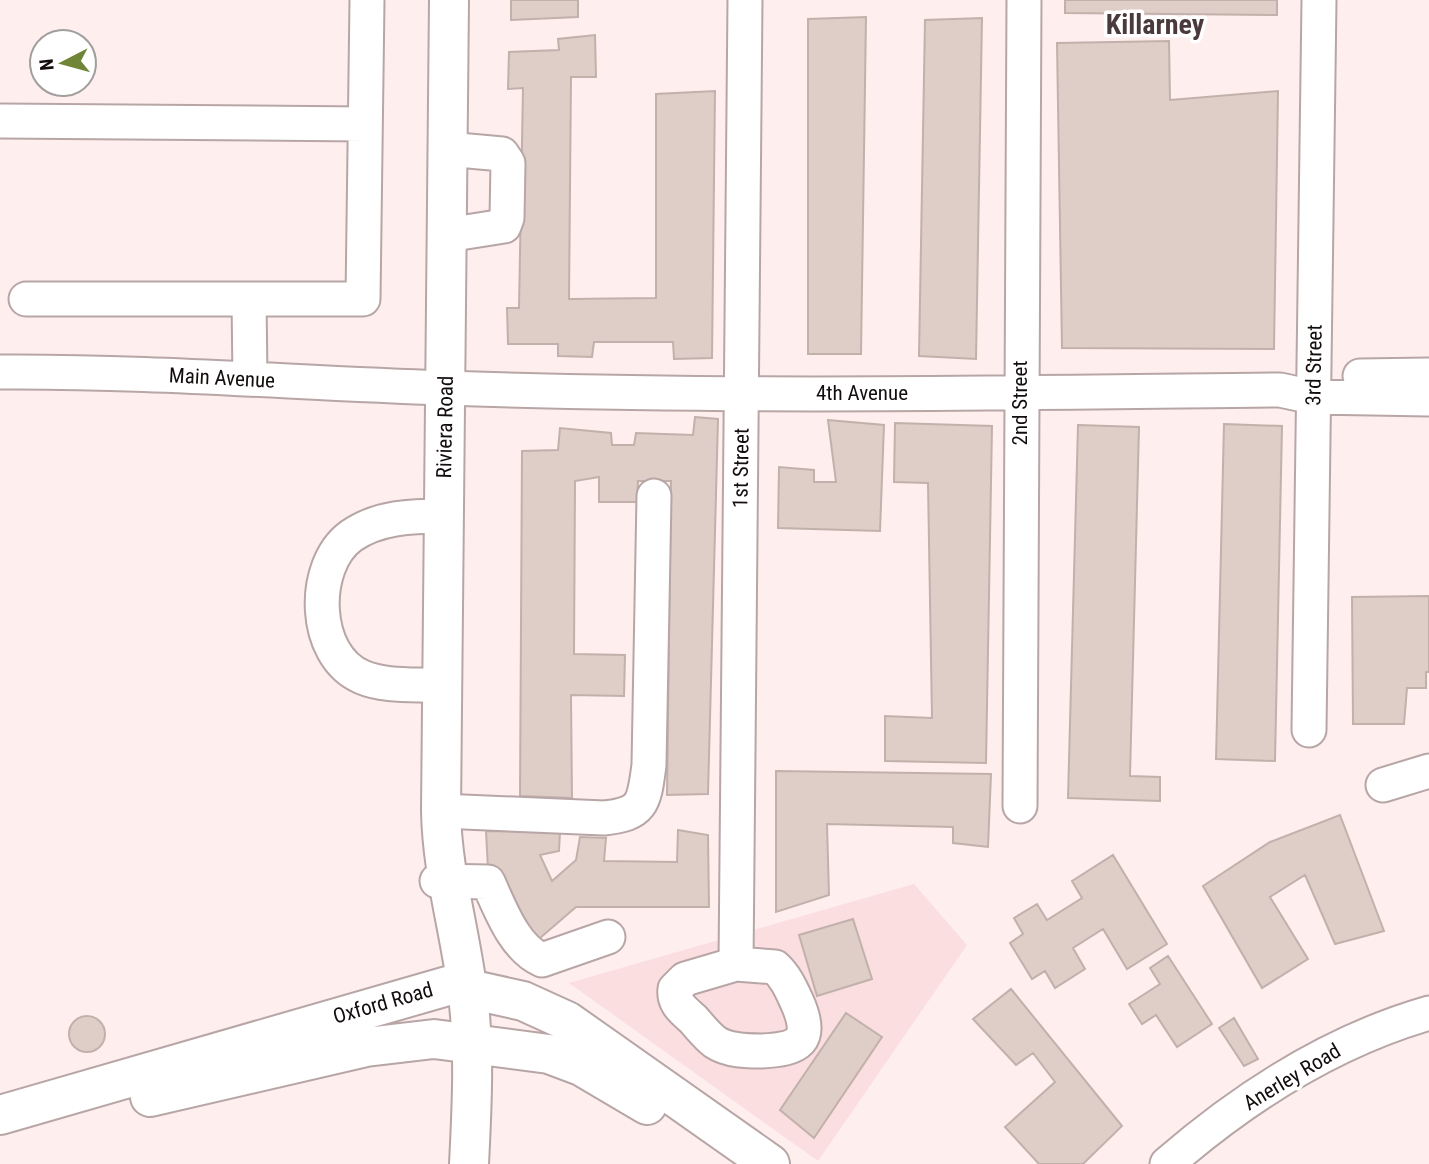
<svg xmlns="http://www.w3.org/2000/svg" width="1429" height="1164" font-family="'Roboto Condensed',sans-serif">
	<rect width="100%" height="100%" fill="#feeeee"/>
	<path fill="#fbdedf" d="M914 884 967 945 818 1161 569 983Z"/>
	<path fill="#dfcdc8" stroke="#c2b0ab" stroke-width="2" d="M511 0H578V17L511 20Z
		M1065 0H1277V15L1065 13Z
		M866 17 861 354H808V19Z
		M982 18 976 359 919 356 925 20Z
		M595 35 596 77H571L569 299 656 298V94L715 91 712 358 674 359 673 342H594L592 357 558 356V344H508L507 308H519L523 88 508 89 509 52 559 50 558 39Z
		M1169 41 1170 100 1278 91 1274 349 1062 348 1057 43Z
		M695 417 718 419 708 794 667 795 671 481H638L637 502H599V477L575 481 574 654 625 655 624 696 571 695 572 798 520 796 522 451 558 450 560 428 611 433 612 445H634L636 433 693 435Z
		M828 420 884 425 880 531 778 528 779 467 814 470V482H836Z
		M895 423 992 426 986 763 885 761V716L932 718 928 483 894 482Z
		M1224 424 1282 426 1275 761 1216 759Z
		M1078 425 1139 427 1130 776 1160 777V801L1068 798Z
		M1429 596V672H1426V688H1407L1404 724H1353L1352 597Z
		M776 771 991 774 988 847 953 843V827L827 824 829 895 776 912Z
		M1340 815 1384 931 1335 944 1305 875 1270 897 1308 959 1262 988 1203 886 1270 842Z
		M678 830 708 835 709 907H576L532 945 488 869 486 831 560 832 559 851 540 855 552 881 576 860 580 837 606 838 604 861 677 862Z
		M1113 855 1167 944 1127 969 1103 929 1073 948 1085 969 1055 988 1045 971 1032 979 1010 943 1023 934 1014 918 1037 904 1047 920 1082 898 1072 881Z
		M853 919 872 979 817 996 799 935Z
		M1168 956 1212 1024 1177 1047 1156 1015 1142 1024 1129 1004 1160 984 1150 968Z
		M1011 989 1122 1126 1083 1164H1039L1005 1127 1055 1082 1033 1053 1016 1065 973 1019Z
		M846 1013 882 1037 814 1138 780 1110Z
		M69 1034a18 18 0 1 1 36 0a18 18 0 1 1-36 0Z
		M1234 1018 1258 1059 1244 1066 1219 1028Z"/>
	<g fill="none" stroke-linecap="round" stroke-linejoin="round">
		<g stroke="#b8a6a6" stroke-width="37">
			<path id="minor" d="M0 121 365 124
				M447 235 504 226 507 218 508 163 502 154 447 149
				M26 299H249
				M0 372C148 371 296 383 444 388 722 398 1001 393 1280 390L1313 397 1429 399
				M1360 376 1429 375
				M250 379 249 299H363L367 0
				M442 686C417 684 385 687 362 677 312 656 310 566 351 536 378 517 412 516 444 516
				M1309 730 1319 0
				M1383 785 1429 771
				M1020 806 1024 0
				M441 811 604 818C644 814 644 802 649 765L654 496
				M437 881 488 882C500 908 514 948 542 960L608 937
				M736 964 745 0
				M736 964 775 967C786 977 791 989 797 1002 815 1042 798 1049 762 1051 748 1051 728 1051 715 1042 707 1036 700 1027 693 1019 683 1010 673 1003 675 989L685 979Z
				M1167 1164C1243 1098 1332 1041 1429 1013"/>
		</g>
		<g stroke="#b8a6a6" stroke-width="42">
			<path id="major" d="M449 0 441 811C442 871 459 927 467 987 475 1046 472 1105 469 1164
				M150 1097 366 1047 434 1039 549 1054 581 1066 647 1105
				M0 1115 451 985 523 1001 567 1021 770 1164"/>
		</g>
		<use href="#minor" stroke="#fff" stroke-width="33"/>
		<use href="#major" stroke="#fff" stroke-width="38"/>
	</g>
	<g text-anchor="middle" stroke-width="7" stroke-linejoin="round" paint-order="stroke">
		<g font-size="21" fill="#130d0d" stroke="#fff">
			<text transform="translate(1314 365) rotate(-89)" y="7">3rd Street</text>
			<text transform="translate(222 378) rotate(3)" y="7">Main Avenue</text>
			<text x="862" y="400">4th Avenue</text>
			<text transform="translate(1020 403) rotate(-90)" y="7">2nd Street</text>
			<text transform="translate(445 427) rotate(-89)" y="7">Riviera Road</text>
			<text transform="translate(741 468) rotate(-89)" y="7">1st Street</text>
			<text transform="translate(383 1003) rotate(-16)" y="7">Oxford Road</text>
			<text transform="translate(1292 1077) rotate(-31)" y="7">Anerley Road</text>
		</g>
		<g font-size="28" font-weight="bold" fill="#4a3a3b" stroke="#fff">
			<text x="1155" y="34">Killarney</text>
		</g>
	</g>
	<g transform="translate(63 63) rotate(264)"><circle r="33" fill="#ffffff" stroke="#a19e9e" stroke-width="2"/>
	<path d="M0-5L12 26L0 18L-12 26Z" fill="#708536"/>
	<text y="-10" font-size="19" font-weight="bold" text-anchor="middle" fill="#130d0d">N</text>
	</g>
</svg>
